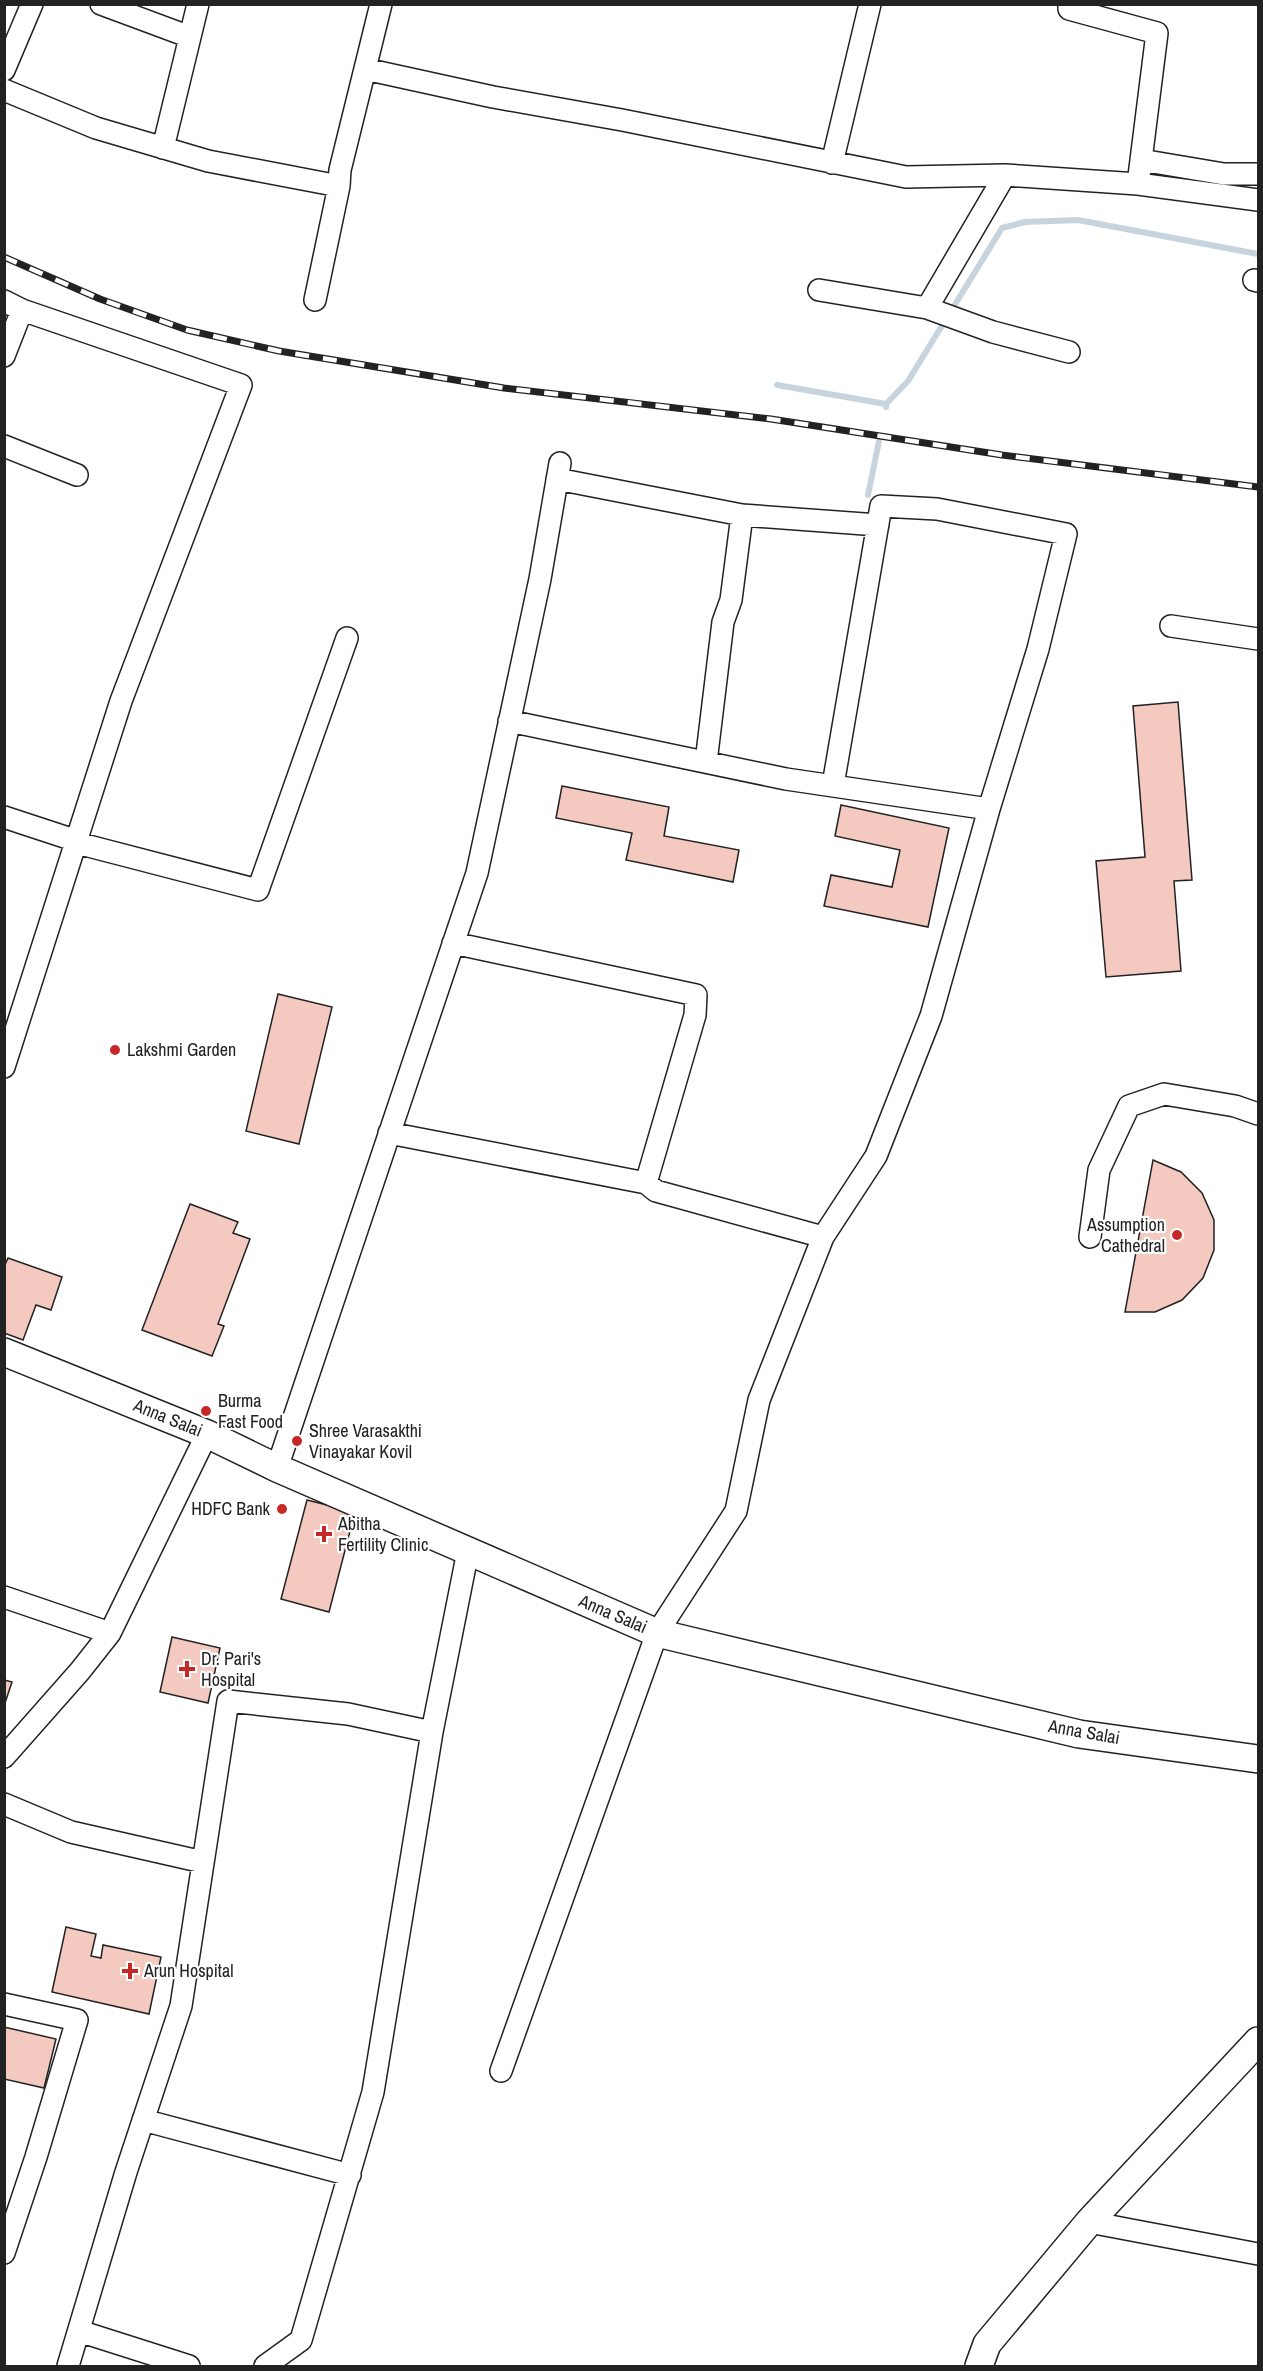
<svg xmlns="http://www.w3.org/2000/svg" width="1263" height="2371" font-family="'Archivo Narrow',sans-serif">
	<rect width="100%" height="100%" fill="#fff"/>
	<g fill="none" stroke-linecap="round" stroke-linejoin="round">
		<path stroke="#c7d3dd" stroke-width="6" d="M777 385 886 404
			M886 407V404L908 381 1002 228 1025 222 1078 220 1258 254
			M868 495 879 441"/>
	</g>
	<path fill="#f3c9c0" stroke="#222" stroke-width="1.5" d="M1178 702 1192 880 1174 881 1181 971 1106 977 1096 861 1145 857 1133 706Z
		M562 786 669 807 664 836 739 850 733 882 626 860 632 833 556 818Z
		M841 805 949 828 928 927 824 906 831 875 892 887 900 850 835 836Z
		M278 994 332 1007 299 1144 246 1131Z
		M1153 1160 1181 1172 1202 1193 1214 1220V1250L1203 1278 1182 1300 1155 1312H1125Z
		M190 1204 238 1222 233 1233 250 1239 218 1324 224 1326 212 1356 142 1330Z
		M8 1258 62 1277 51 1310 36 1305 23 1340 4 1333V1267Z
		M307 1500 355 1512 329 1612 281 1599Z
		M172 1637 220 1648 208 1703 160 1692Z
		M4 1680 12 1682 4 1706Z
		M66 1927 96 1934 91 1956 101 1958 103 1945 161 1957 149 2014 52 1992Z
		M4 2027 56 2039 44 2088 4 2079Z"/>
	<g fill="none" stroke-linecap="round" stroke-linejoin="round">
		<g stroke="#222" stroke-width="24">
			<path id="minor" d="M101 4 190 37
				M1069 4V9L1157 33 1138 184 1258 200
				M365 69 493 97 622 120 906 177 1005 175 1138 184
				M4 70 32 4
				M4 90 96 128 208 161 339 186 340 170 381 4
				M163 148 198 4
				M1141 160 1224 174H1258
				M832 163 870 4
				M1254 280 1258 281
				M819 290 927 308 993 332 1069 352
				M315 300 339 186
				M4 301 22 310 241 385 121 701 4 1067
				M927 308 1005 175
				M4 356 22 310
				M4 446 77 475
				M557 479 742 515 878 525
				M1171 626 1258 639
				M509 721 786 779 989 809
				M706 762 723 622 731 600 742 515
				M4 817 77 841V843L258 890 347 638
				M453 943 696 995 695 1015 646 1183
				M389 1133 646 1183 656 1191 823 1237 876 1156 931 1016 989 809 1038 649 1066 534 937 509 881 506 833 785
				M1090 1237 1099 1170 1129 1106 1164 1094 1235 1106 1258 1114
				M277 1468 477 873 540 579 560 463
				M4 1597 110 1633
				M4 1757 80 1671 110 1633 207 1434
				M4 1804 71 1832 203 1862
				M4 2004 77 2020 36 2157 4 2253
				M501 2071 657 1633 736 1511 759 1400 823 1237
				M143 2120 350 2175
				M1089 2222 1258 2254
				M79 2331 189 2366
				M68 2366 126 2172 181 2006 228 1701 348 1714 432 1732
				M265 2366 301 2340 373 2092 432 1732 468 1551"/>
		</g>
		<g stroke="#222" stroke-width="30">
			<path id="major" d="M4 1352 207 1434 277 1468 657 1633 1079 1734 1258 1759
				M979 2366 987 2344 1089 2222 1258 2041"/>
		</g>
		<use href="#minor" stroke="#fff" stroke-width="21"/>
		<use href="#major" stroke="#fff" stroke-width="27"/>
		<g stroke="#222" stroke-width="7">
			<path id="rail" d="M4 257 100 299 187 330 279 351 504 388 771 419 1002 455 1258 487"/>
		</g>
		<use href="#rail" stroke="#fff" stroke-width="4.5" stroke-dasharray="14" stroke-linecap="butt"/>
	</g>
	<g fill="#c62828" stroke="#fff" stroke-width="2">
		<circle cx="115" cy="1050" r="6"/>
		<circle cx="1177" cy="1235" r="6"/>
		<circle cx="206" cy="1411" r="6"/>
		<circle cx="297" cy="1441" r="6"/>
		<circle cx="282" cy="1509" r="6"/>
		<path d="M321 1525h6v6h6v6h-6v6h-6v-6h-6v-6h6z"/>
		<path d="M184 1660h6v6h6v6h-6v6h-6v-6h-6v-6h6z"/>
		<path d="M127 1962h6v6h6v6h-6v6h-6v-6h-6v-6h6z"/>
	</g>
	<g text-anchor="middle" stroke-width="4.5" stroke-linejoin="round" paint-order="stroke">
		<g font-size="18" fill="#222" stroke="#fff" text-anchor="start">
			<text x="127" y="1056">Lakshmi Garden</text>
			<text x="1165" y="1231" text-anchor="end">Assumption<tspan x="1165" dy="21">Cathedral</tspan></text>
			<text x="218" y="1407">Burma<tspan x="218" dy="21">Fast Food</tspan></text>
			<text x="309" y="1437">Shree Varasakthi<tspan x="309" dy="21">Vinayakar Kovil</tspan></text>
			<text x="270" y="1515" text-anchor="end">HDFC Bank</text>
			<text x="338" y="1530">Abitha<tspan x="338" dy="21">Fertility Clinic</tspan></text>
			<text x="201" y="1665">Dr. Pari's<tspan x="201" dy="21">Hospital</tspan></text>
			<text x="144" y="1977">Arun Hospital</text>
		</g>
		<g font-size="18" fill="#222" stroke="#fff">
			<text transform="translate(168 1418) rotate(22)" y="6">Anna Salai</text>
			<text transform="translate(613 1614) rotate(23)" y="6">Anna Salai</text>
			<text transform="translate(1084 1732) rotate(10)" y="6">Anna Salai</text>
		</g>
	</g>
	<rect width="1263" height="2371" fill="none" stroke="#222222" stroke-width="12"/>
</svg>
